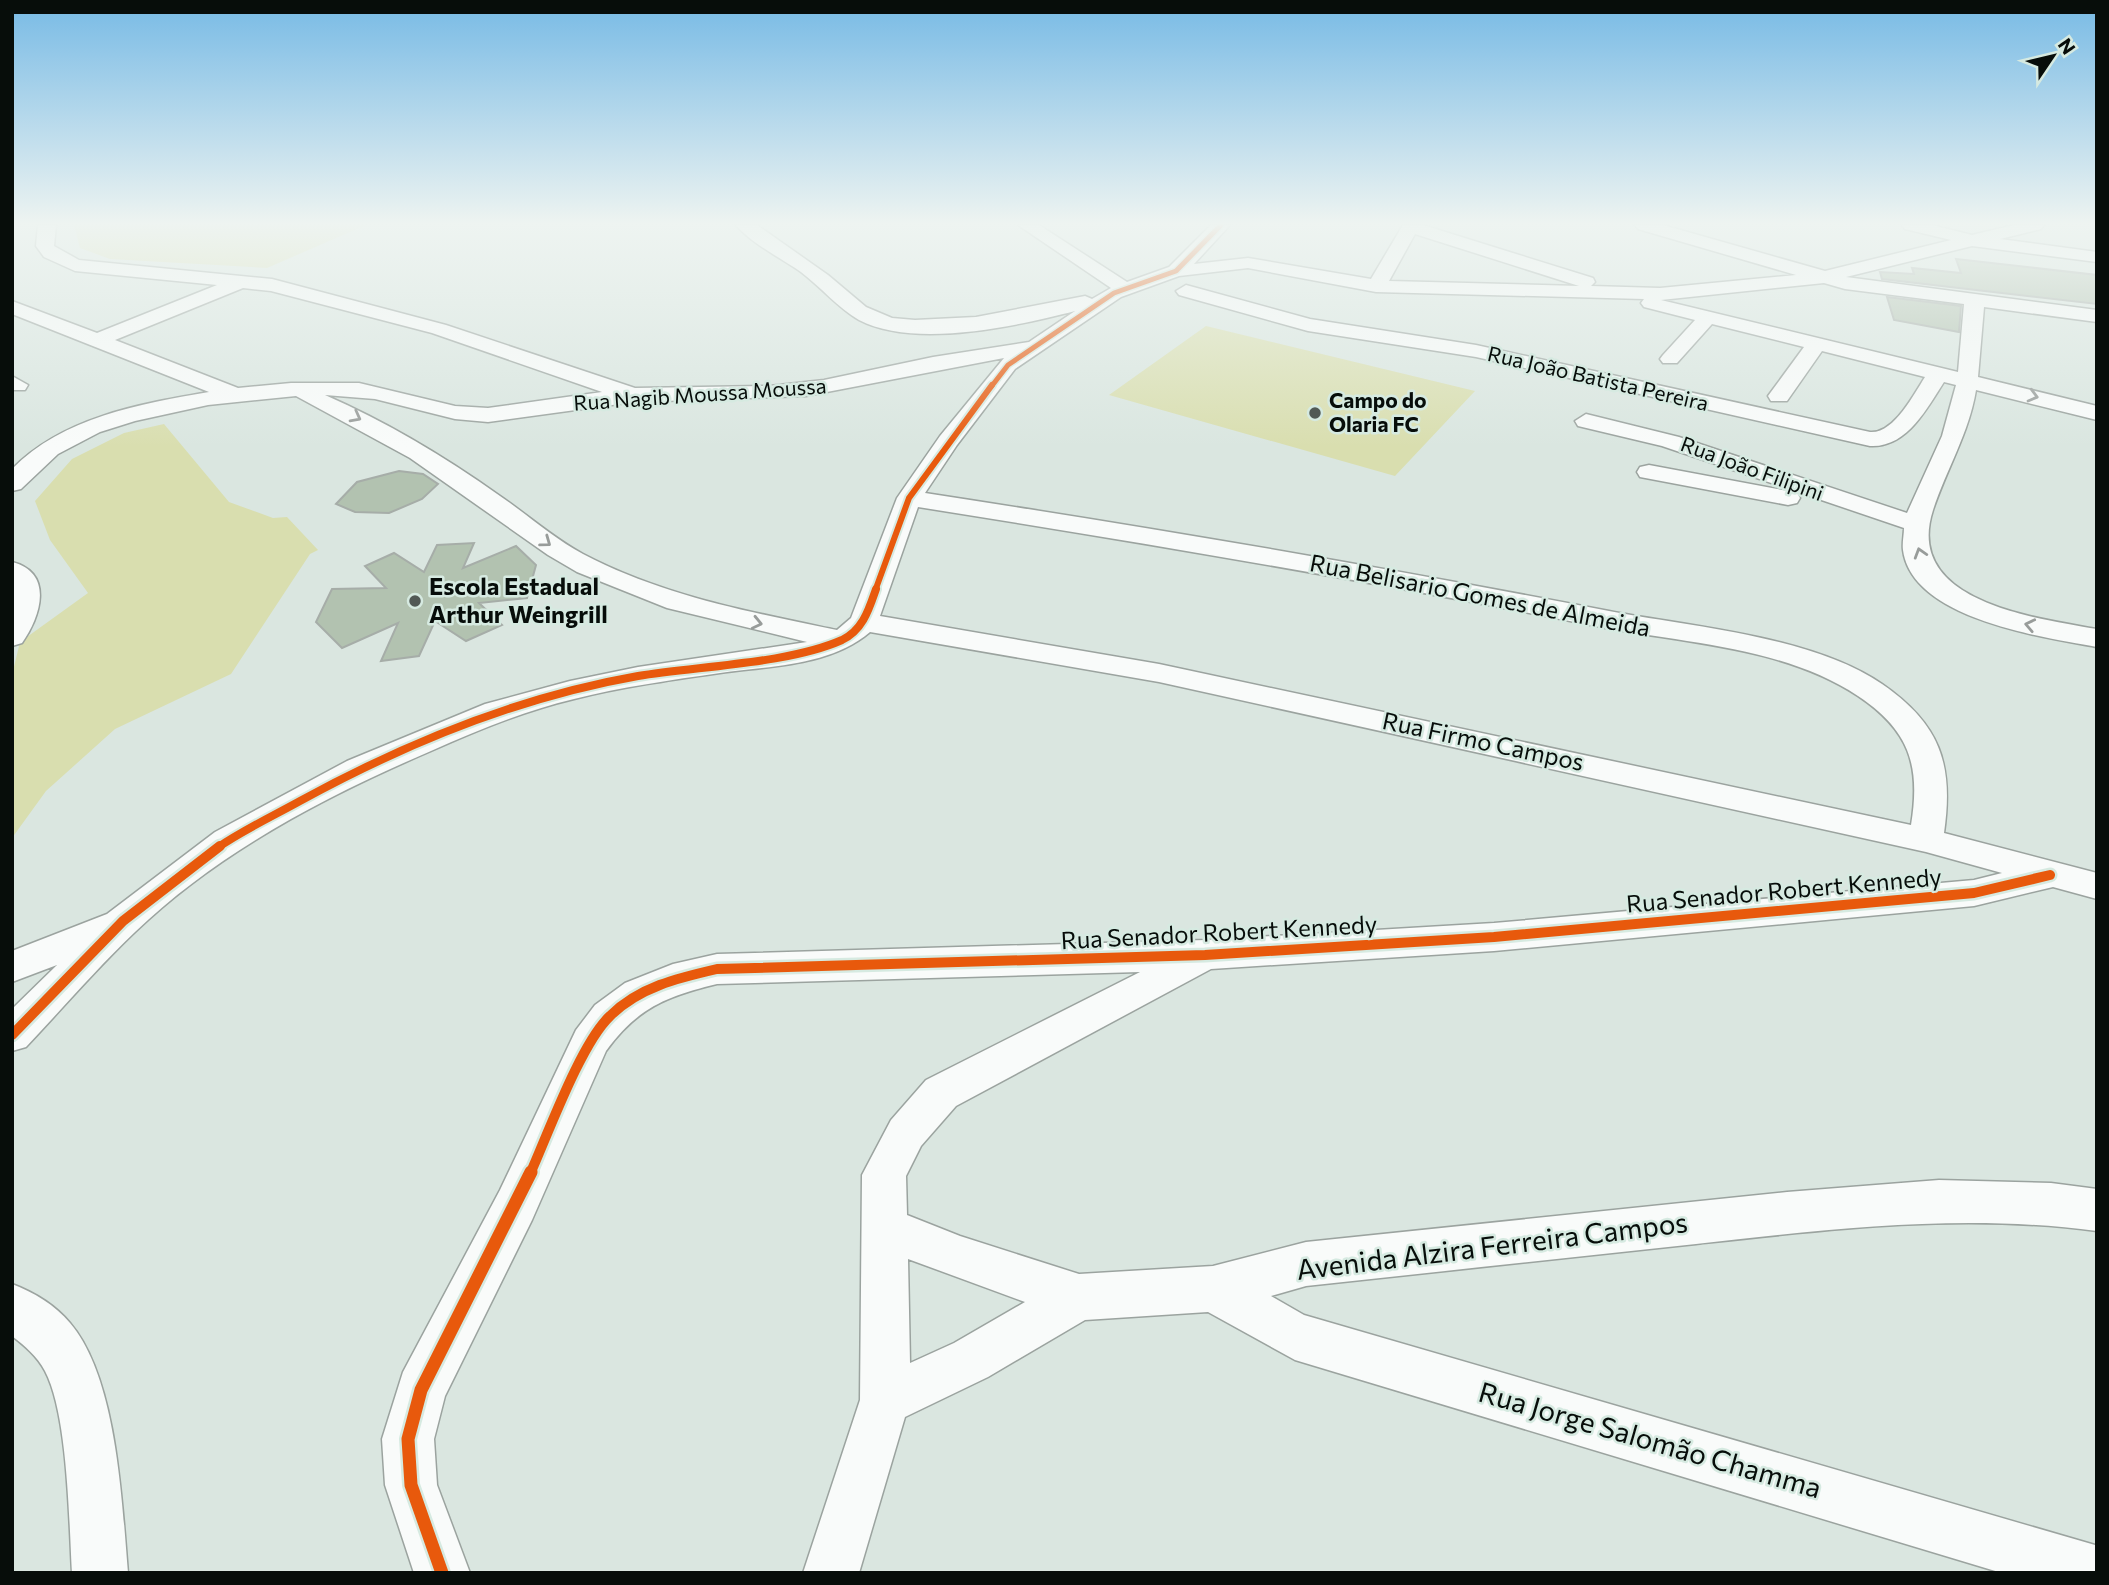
<svg xmlns="http://www.w3.org/2000/svg" width="2109" height="1585" font-family="Commissioner,sans-serif">
	<rect width="100%" height="100%" fill="#dae6e0"/>
	<path fill="#d9deaf" d="M74 225H366L267 268 110 259 80 248Z
		M1206 326 1475 391 1395 476 1109 395Z
		M164 424 229 502 273 518 287 517 318 550 310 554 231 674 115 729 46 791 12 838V675L20 642 88 593 50 540 35 501 72 459 124 433Z"/>
	<path fill="#b2c2b0" stroke="#a6ada8" stroke-width="2" d="M1956 259 2097 275V304L1882 279 1880 272 1914 274 1912 268 1961 273Z
		M1887 297 1961 306 1959 332 1894 320Z
		M399 471 423 474 438 484 422 499 389 513 355 512 336 504 357 482Z
		M474 543 463 568 516 546 536 565 527 598 479 603 502 625 466 641 435 621 419 656 381 661 398 623 342 648 316 622 332 589 386 588 365 566 394 553 424 572 437 545Z"/>
	<g fill="none" stroke-linecap="round" stroke-linejoin="round">
		<g stroke="#9ba39f" stroke-width="3">
			<path id="street" d="M38 225H56L54 246 79 260 272 279 446 325 635 388 769 386 824 380 933 357 1029 342 1075 311C1018 326 914 349 859 320 838 308 821 287 801 272 781 258 752 244 736 225H757L828 275 866 307 892 318 915 320 976 317 1085 296 1092 299 1111 288 1018 225H1039L1127 282 1169 267 1211 225H1230L1194 264 1248 258 1371 279 1403 225H1423L1593 278 1595 282 1591 286 1660 288 1796 275 1638 229 1635 225H1663L1825 271 1951 240 1905 229 1902 225H1932L1972 235 2014 225H2044L2041 229 2000 239 2097 252V262L1972 246 1846 277 2097 310V322L1984 307 1978 377 2097 406V420L1976 390C1969 433 1947 468 1933 510 1903 602 2035 618 2097 629V647C2043 637 1912 619 1903 550 1902 543 1904 535 1904 528L1662 446 1578 426 1575 421 1586 414 1679 437 1907 513 1942 436 1956 385 1944 382C1927 408 1907 448 1870 446L1476 357 1308 331 1179 295 1176 291 1186 285 1310 319 1476 345 1870 432C1894 434 1914 394 1925 377L1822 351 1787 401H1771L1768 396 1804 347 1712 324 1677 363H1663L1660 359 1663 355 1695 320 1644 307 1641 303 1644 299 1376 292 1248 268 1179 276 1121 297 1015 369 957 445 925 493C1154 528 1382 567 1609 611 1692 627 1812 636 1882 684 1940 724 1954 764 1944 833L2097 873V899L2053 887 1974 906 1494 951 1211 969 956 1106 921 1146 906 1176 907 1215 960 1236 1079 1274 1213 1266 1306 1242 1787 1192 1939 1180 2051 1183 2097 1189V1231C1963 1213 1829 1229 1696 1244 1566 1258 1436 1272 1306 1286L1271 1296 1304 1315 2095 1545 2097 1573H2002L1295 1360 1208 1312 1085 1320 988 1377 905 1417 859 1573H803L860 1400 862 1175 891 1120 926 1080 1140 972 717 984C667 996 637 1008 606 1051L532 1220 445 1396 434 1439 437 1485 470 1573H414L385 1485 382 1439 403 1372 500 1190 576 1030 595 1005 625 983 673 964 717 954 1205 940 1494 923 1974 880 2002 873 1926 852 1159 682 870 632C830 666 770 666 720 673 671 680 622 687 574 699 524 711 478 730 431 751 326 796 218 852 135 932 97 968 62 1009 26 1047L12 1051V1009L57 965 12 982V951L107 914 215 832 347 761 485 704 570 681 638 667 807 642 667 608 577 572 548 555 410 458 296 396 208 405 135 421 100 432 58 454 21 489 12 491V469C63 417 140 404 209 392L12 314V301L97 333 217 285 75 271 44 257 36 246ZM1415 234 1579 286 1389 281ZM1824 283 1845 289 1964 304 1958 372 1661 300ZM243 288 271 291 432 333 602 392 488 408 455 406 359 383H291L238 388 115 340ZM1004 358 940 436 897 498 851 618 837 630C750 612 663 596 583 554 553 538 528 515 500 496 445 457 387 422 325 395L375 399 455 419 488 422 634 402 806 396ZM918 507C1145 543 1370 581 1595 626 1681 643 1783 646 1858 696 1909 730 1921 765 1911 825L1159 664 880 616ZM908 1259 1025 1302 954 1343 910 1363Z
				M12 376 28 385 25 390H12Z
				M1649 465 1788 491 1797 493 1800 498 1797 503 1788 505 1640 477 1637 472 1640 467Z
				M12 562C55 573 40 618 22 643L12 646Z
				M12 1284C33 1292 55 1305 70 1323 117 1378 122 1502 128 1573H72C69 1522 68 1414 45 1371 37 1356 25 1346 12 1336Z"/>
		</g>
		<use href="#street" fill="#f9fbfa" fill-rule="evenodd"/>
		<g stroke="#d6eae1" stroke-width="8">
			<path id="cycleway-far4" d="M991 387 1008 365 1114 293 1176 271 1221 225"/>
		</g>
		<g stroke="#d6eae1" stroke-width="10">
			<path id="cycleway-far3" d="M875 591 909 498 992 385"/>
		</g>
		<g stroke="#d6eae1" stroke-width="12">
			<path id="cycleway-far2" d="M217 848C243 830 273 816 300 801 406 743 518 697 638 676 698 666 788 664 842 640 863 630 869 609 876 589"/>
		</g>
		<g stroke="#d6eae1" stroke-width="15">
			<path id="cycleway-far1" d="M12 1035 123 921 220 846
				M530 1174C548 1134 581 1043 610 1016 639 987 678 978 717 969L1205 955 1494 937 1974 893 2050 875"/>
		</g>
		<g stroke="#d6eae1" stroke-width="18">
			<path id="cycleway" d="M442 1573 411 1485 408 1439 421 1390 531 1172"/>
		</g>
		<use href="#cycleway-far4" stroke="#e8590c" stroke-width="5"/>
		<use href="#cycleway-far3" stroke="#e8590c" stroke-width="6"/>
		<use href="#cycleway-far2" stroke="#e8590c" stroke-width="8"/>
		<use href="#cycleway-far1" stroke="#e8590c" stroke-width="10"/>
		<use href="#cycleway" stroke="#e8590c" stroke-width="13"/>
	</g>
	<defs><path id="oneway-chevron" d="M-2-3.5L2.5 0L-2 3.5" fill="none" stroke-width="1.6" stroke-linecap="round" stroke-linejoin="round" transform="scale(1.75)"/></defs>
	<g stroke="#989c9a">
		<use href="#oneway-chevron" transform="translate(2033 396) rotate(15)"/>
		<use href="#oneway-chevron" transform="translate(356 417) rotate(28)"/>
		<use href="#oneway-chevron" transform="translate(546 542) rotate(36)"/>
		<use href="#oneway-chevron" transform="translate(1920 553) rotate(-107)"/>
		<use href="#oneway-chevron" transform="translate(757 623) rotate(13)"/>
		<use href="#oneway-chevron" transform="translate(2030 625) rotate(-168)"/>
	</g>
	<linearGradient id="sky" x2="0" y2="1"><stop stop-color="#77bae5"/><stop offset="0.5" stop-color="#eef4f1"/><stop offset="1" stop-color="#eef4f1" stop-opacity="0"/></linearGradient>
	<rect width="2109" height="447" fill="url(#sky)"/>
	<g fill="#515955" stroke="#d6eae1" stroke-width="2.5">
		<circle cx="1315" cy="413" r="7"/>
		<circle cx="415" cy="601" r="7"/>
	</g>
	<g text-anchor="middle" stroke-width="5" stroke-linejoin="round" paint-order="stroke">
		<g font-size="21" fill="#070d0a" stroke="#d6eae1">
			<text transform="translate(1598 379) rotate(13)" y="7">Rua João Batista Pereira</text>
			<text transform="translate(700 395) rotate(-4)" y="7">Rua Nagib Moussa Moussa</text>
			<text transform="translate(1752 469) rotate(20)" y="7">Rua João Filipini</text>
		</g>
		<g font-size="21" font-weight="bold" fill="#070d0a" stroke="#d6eae1" text-anchor="start">
			<text x="1329" y="408">Campo do<tspan x="1329" dy="24">Olaria FC</tspan></text>
		</g>
		<g font-size="24" font-weight="bold" fill="#070d0a" stroke="#d6eae1" text-anchor="start">
			<text x="429" y="595">Escola Estadual<tspan x="429" dy="28">Arthur Weingrill</tspan></text>
		</g>
		<g font-size="24" fill="#070d0a" stroke="#d6eae1">
			<text transform="translate(1480 596) rotate(11)" y="8">Rua Belisario Gomes de Almeida</text>
			<text transform="translate(1483 742) rotate(12)" y="8">Rua Firmo Campos</text>
			<text transform="translate(1784 891) rotate(-5)" y="8">Rua Senador Robert Kennedy</text>
			<text transform="translate(1219 933) rotate(-3)" y="8">Rua Senador Robert Kennedy</text>
		</g>
		<g font-size="28" fill="#070d0a" stroke="#d6eae1">
			<text transform="translate(1492 1246) rotate(-7)" y="10">Avenida Alzira Ferreira Campos</text>
			<text transform="translate(1650 1440) rotate(16)" y="10">Rua Jorge Salomão Chamma</text>
		</g>
	</g>
	<rect width="2109" height="1585" fill="none" stroke="#070d0a" stroke-width="28"/>
	<g transform="translate(2053 56) rotate(55)" stroke="#d6eae1" stroke-width="5" paint-order="stroke">
	<path d="M0-5L12 26L0 18L-12 26Z" fill="#070d0a"/>
	<text y="-10" font-size="19" font-weight="bold" text-anchor="middle" fill="#070d0a">N</text>
	</g>
</svg>
